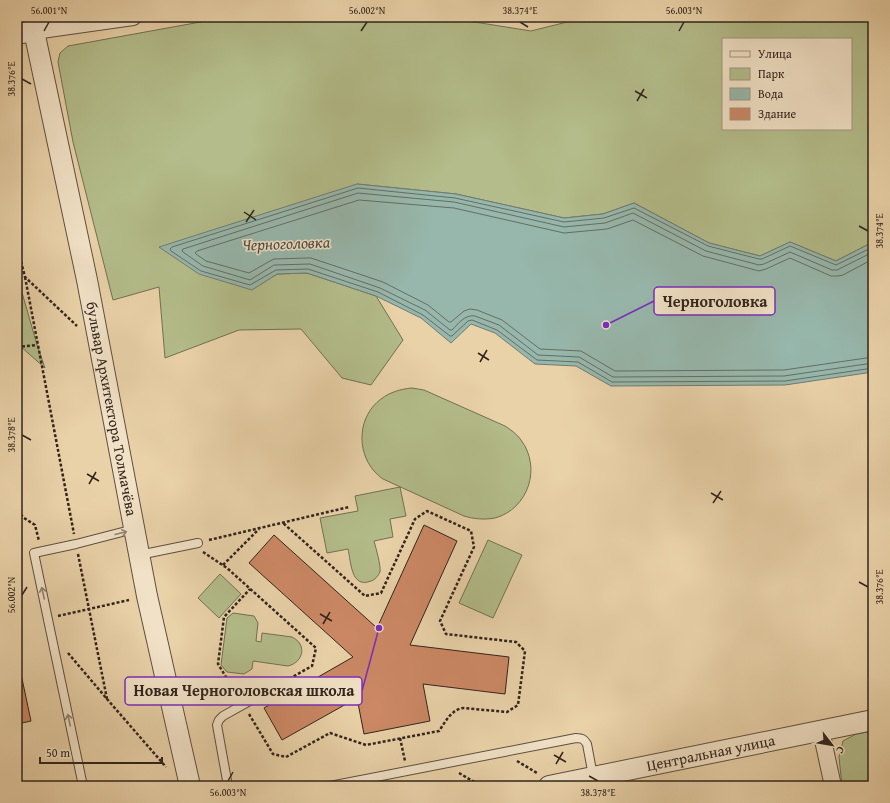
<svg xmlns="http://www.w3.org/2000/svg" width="890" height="803" font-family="'Gentium Book Plus',serif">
	<rect width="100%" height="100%" fill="#e9d1a8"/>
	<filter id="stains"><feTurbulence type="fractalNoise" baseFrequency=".005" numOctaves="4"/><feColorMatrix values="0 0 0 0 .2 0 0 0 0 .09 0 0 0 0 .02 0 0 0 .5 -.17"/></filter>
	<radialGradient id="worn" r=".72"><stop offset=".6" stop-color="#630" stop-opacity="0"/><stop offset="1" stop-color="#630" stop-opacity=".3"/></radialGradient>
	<path fill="#b3bc8a" stroke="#727054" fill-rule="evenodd" d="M228 17H443L531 31 587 17H873V242L836 261 790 242 760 256 709 243 634 203 603 214 564 218 456 194 357 184 251 290 277 274 307 273 376 296 403 340 371 385 342 378 301 329 239 330 165 358 159 287 113 300 73 142 58 62 60 53 68 46ZM723 39H851V129H723Z
		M17 275 37 345 45 368 20 346H17Z
		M412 388 424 390 505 426C511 430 517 434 521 440 542 468 528 509 495 518 484 520 474 519 464 516L383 479C380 477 377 474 374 471 356 450 358 416 381 399 390 392 401 389 412 388Z
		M400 487 406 516 390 519 393 537 374 541C376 548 381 566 380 572 378 576 375 580 371 581 351 589 351 562 348 549L327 553 320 518 358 511 355 496Z
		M488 540 522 555 493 618 459 603Z
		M220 574 241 594 219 618 198 598Z
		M233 613 254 616 258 623 256 641 261 642 262 633 292 637C307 644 304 662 288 666L253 661 252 669 244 674 227 672 221 665 227 618Z
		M873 731V785L842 786 839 757 843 741 856 734Z"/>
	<path fill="#97b7ac" stroke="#6e7c73" d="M357 184 456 194 564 218 603 214 634 203 709 243 760 256 790 242 836 261 873 242V372L785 385 611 386 576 366 535 364 495 333 471 324 451 343 421 318 376 296 307 273 277 274 252 290 199 274 159 247Z"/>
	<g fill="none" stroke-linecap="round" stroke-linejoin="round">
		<path stroke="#646e64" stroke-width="1" d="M873 247 836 265 790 246 762 259H759L708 246 634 208 604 218 564 222 455 198 358 188 172 247 170 249 171 251 201 271 250 285 276 270 308 269 378 292 423 315 450 336H452L468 321 472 320 497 330 537 360 578 362 612 382 785 381 873 368
			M873 252 837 270H832L790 252 764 264 759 265 706 251 633 213 605 223 564 227 454 202 358 193 183 249 182 251 183 252 203 266 250 280 274 265 310 264 380 288 425 310 450 330H452C458 324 465 314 475 316L499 325 538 355 579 357 613 377 784 376 873 363
			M873 259 843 275 838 276H831L790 258 766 269 759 271 703 256 633 220 607 229 564 233 454 208 359 200 197 251 195 253 196 254 206 261 249 273 270 261 274 259 306 258H311L383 282 428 305 449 322H451L464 311 470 309 477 310 502 320 540 349 581 351 615 371 784 370 873 357"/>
	</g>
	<path fill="#cc8865" stroke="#31241d" d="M424 525 457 541 410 645 509 657 505 694 423 684 430 721 364 734 357 698 282 740 264 708 353 657 249 563 274 535 377 628Z
		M17 655 31 721 17 724Z"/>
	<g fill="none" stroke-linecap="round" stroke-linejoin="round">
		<g stroke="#5f4f40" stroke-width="10">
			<path id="service" d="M139 555 198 543
				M83 786 34 553 76 544 134 529
				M228 786 217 725 219 720 223 716 271 689
				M330 786 576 738C582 738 584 739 587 744L593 776"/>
		</g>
		<g stroke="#5f4f40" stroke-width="18">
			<path id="minor" d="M32 17 34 31 133 17
				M821 731 833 786"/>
		</g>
		<g stroke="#5f4f40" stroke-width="22">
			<g id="tertiary">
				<path id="s1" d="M17 34 34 31 87 280 147 596 190 786"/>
				<path id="s2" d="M549 786 873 720"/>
			</g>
		</g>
		<path stroke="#31241d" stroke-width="2.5" stroke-dasharray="3 2" stroke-linecap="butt" d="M17 245 19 254
			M17 253 19 254 25 277 77 326
			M25 277 74 534
			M17 347 37 345
			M17 511 24 518 35 525 39 541
			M209 540 349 507
			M203 552 227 568 316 648 312 666 280 684
			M78 554 107 699
			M223 565 259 529
			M58 616 129 600
			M68 653 107 699 166 767
			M237 695 218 664 224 617 250 589
			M249 714 273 754 286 757 330 733 366 745 439 731C446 721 451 710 463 708L507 712 518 705 525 651 516 642 446 634 440 621 474 547 471 531 427 511 415 519 381 593 365 596 283 523
			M400 738 405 761
			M517 761 537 773
			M459 773 481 786"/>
		<use href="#service" stroke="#f1e1c6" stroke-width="8"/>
		<use href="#minor" stroke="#f1e1c6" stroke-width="16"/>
		<use href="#tertiary" stroke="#f1e1c6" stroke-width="20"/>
	</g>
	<defs><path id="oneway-shaft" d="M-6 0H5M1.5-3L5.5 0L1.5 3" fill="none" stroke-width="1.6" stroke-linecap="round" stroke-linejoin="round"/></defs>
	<g stroke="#918272">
		<use href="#oneway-shaft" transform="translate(121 533) rotate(-14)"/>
		<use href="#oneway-shaft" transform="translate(43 593) rotate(-102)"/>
		<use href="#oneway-shaft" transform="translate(69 720) rotate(-102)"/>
	</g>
	<path fill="none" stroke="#31241d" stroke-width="1.5" d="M520 22 528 27M44 31 49 22M361 31 367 22M679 31 684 22M22 79 31 84M635 91 647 98M637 101 644 89M244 212 256 220M246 222 254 210M859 226 868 231M478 353 489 360M480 362 487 350M22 435 31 440M87 474 99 481M89 484 96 472M711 493 723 500M713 503 721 491M859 582 868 587M22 595 27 587M320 614 332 621M323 624 330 612M554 755 566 762M556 764 563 752M589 776 598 781M228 781 233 772"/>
	<g text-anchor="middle" stroke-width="3" stroke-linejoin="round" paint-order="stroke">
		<g font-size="15" fill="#31241d" stroke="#f1e1c6">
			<text dy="5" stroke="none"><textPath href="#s1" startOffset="403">бульвар Архитектора Толмачёва</textPath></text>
			<text dy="5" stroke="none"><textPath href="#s2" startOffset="165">Центральная улица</textPath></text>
		</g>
		<g font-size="16" font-style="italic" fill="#4a4941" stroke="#f1e1c6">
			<text transform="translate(286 243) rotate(-2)" y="6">Черноголовка</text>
		</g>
	</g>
	<path fill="none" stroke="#7b2cbf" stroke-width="1.5" d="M606 325L654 301M379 628L362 691"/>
	<g fill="#7b2cbf" stroke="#f1e1c6" stroke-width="1.5">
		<circle cx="606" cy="325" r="4"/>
		<circle cx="379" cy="628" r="4"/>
	</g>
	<g fill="#f1e1c6" stroke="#7b2cbf" stroke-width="1.5">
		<rect x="654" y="287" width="121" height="28" rx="4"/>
		<rect x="125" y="677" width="237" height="28" rx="4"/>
	</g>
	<g font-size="16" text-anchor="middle" font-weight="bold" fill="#31241d">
		<text x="715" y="307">Черноголовка</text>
		<text x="244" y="696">Новая Черноголовская школа</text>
	</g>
	<rect width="890" height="803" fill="none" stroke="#e9d1a8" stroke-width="44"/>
	<rect x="722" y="38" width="130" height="92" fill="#f1e1c6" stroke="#a49582"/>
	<rect x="730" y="51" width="20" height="6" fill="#f1e1c6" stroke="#a49582"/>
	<text x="758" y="58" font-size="12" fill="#31241d">Улица</text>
	<rect x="730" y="68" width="20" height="12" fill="#b3bc8a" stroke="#a49582"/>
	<text x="758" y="78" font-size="12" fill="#31241d">Парк</text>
	<rect x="730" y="88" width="20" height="12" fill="#97b7ac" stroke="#a49582"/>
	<text x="758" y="98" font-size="12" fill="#31241d">Вода</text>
	<rect x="730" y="108" width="20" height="12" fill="#cc8865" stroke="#a49582"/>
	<text x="758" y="118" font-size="12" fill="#31241d">Здание</text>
	<g transform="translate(832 745) rotate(121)" stroke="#f1e1c6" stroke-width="3" paint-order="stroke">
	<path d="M0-3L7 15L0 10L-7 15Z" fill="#31241d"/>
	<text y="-6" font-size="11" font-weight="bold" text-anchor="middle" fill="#31241d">С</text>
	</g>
	<path d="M40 757v6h122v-6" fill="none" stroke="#31241d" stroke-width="2"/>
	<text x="46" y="757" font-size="12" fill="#31241d" stroke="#f1e1c6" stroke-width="3" paint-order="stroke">50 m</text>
	<rect x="22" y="22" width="846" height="759" fill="none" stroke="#31241d" stroke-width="1.5"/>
	<g font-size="10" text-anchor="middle" fill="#31241d">
		<text x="49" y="14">56.001°N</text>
		<text x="367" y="14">56.002°N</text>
		<text x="520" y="14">38.374°E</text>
		<text x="684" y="14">56.003°N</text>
		<text transform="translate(11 79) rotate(-90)" y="4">38.376°E</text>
		<text transform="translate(879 231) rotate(-90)" y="4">38.374°E</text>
		<text transform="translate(11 435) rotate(-90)" y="4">38.378°E</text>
		<text transform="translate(879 587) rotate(-90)" y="4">38.376°E</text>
		<text transform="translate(11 595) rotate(-90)" y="4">56.002°N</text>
		<text x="228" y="796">56.003°N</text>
		<text x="598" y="796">38.378°E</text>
	</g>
	<rect width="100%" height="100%" filter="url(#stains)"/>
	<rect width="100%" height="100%" fill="url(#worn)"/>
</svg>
